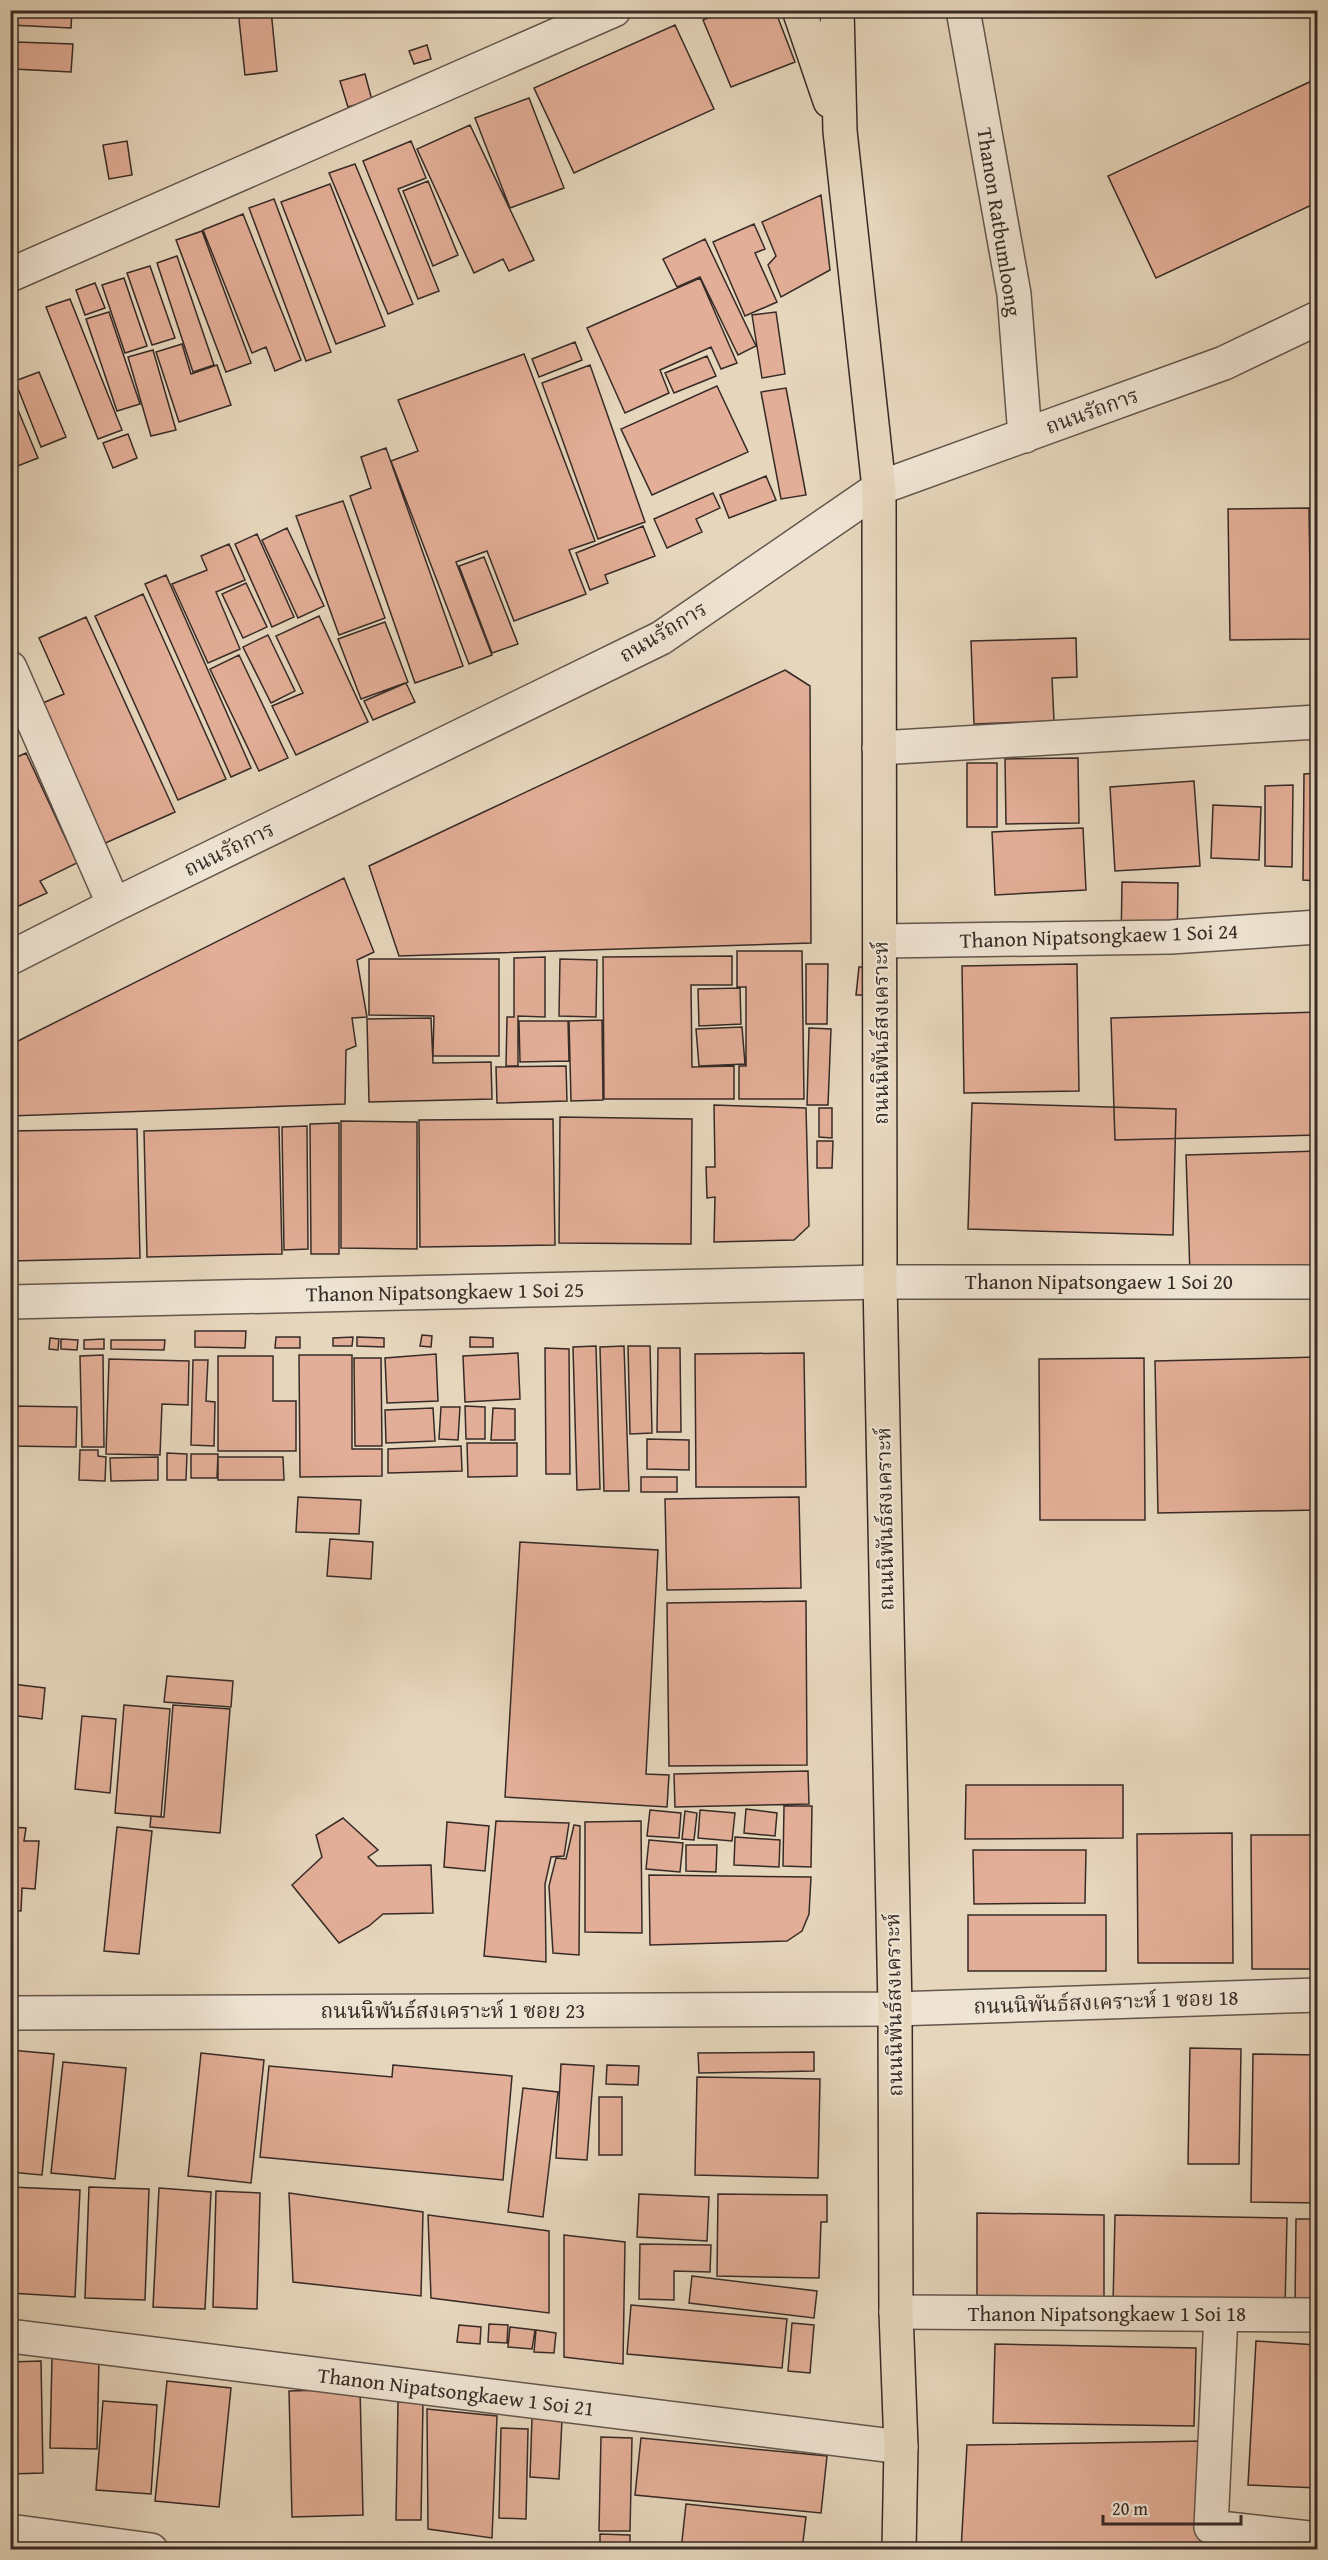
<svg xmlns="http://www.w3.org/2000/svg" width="1328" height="2560" font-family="'Gentium Book Plus','Noto Serif Thai',serif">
	<rect width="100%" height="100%" fill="#e6d6bc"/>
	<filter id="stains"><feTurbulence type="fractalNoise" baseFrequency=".00333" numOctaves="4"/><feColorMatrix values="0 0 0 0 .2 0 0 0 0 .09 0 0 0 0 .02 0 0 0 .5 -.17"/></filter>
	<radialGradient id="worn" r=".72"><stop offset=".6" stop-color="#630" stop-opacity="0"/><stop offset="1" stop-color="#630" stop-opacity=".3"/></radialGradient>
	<path fill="#e3ae97" stroke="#372b26" stroke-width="1.5" d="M10 10H72L71 28 10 25Z
		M238 10H271L277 71 245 75Z
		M728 10H775L795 62 731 87 703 20Z
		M675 25 714 109 574 173 534 88Z
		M16 42 73 44 71 72 14 69Z
		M427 45 431 59 414 64 409 51Z
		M365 74 372 100 348 107 340 81Z
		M1318 78V202L1156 278 1108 176Z
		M529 98 564 188 510 208 475 118Z
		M470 125 534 260 509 271 503 259 474 273 417 149Z
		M127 141 132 175 109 179 103 145Z
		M411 141 426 178 398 189 439 291 418 299 363 161Z
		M355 164 413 304 388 314 329 173Z
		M428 181 458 255 433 266 403 191Z
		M330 184 385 326 336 344 281 202Z
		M821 195 830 270 781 297 768 265 776 256 762 222Z
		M274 199 331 352 306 361 249 208Z
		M243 214 301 360 275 371 266 347 252 353 203 230Z
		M754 224 765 249 755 253 777 302 745 316 713 242Z
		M202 231 251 363 226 372 176 240Z
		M705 239 756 346 738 355 700 277 677 287 663 259Z
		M177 256 214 365 193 372 157 263Z
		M150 266 175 338 152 345 127 273Z
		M124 278 147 346 125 353 102 285Z
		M700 278 737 363 721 369 711 347 660 370 669 393 625 413 587 328Z
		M95 283 105 308 85 315 76 290Z
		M70 299 122 430 98 439 46 307Z
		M109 312 140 404 117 411 86 319Z
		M776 312 785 374 762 378 752 315Z
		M575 342 582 360 539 377 532 359Z
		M182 344 191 374 217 365 231 405 179 422 156 352Z
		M153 350 176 430 151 436 128 357Z
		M524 354 595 541 569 550 586 594 514 621 487 551 456 562 492 655 469 664 391 461 418 451 398 400Z
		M707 356 716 376 674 393 665 373Z
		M590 365 645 522 598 539 542 383Z
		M39 372 66 437 41 447 15 381Z
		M12 377 18 391 10 394V378Z
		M717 386 748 452 652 495 621 429Z
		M786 388 806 495 781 499 761 392Z
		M15 403 38 458 10 469V405Z
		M128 434 137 458 113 468 103 443Z
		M386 448 463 666 415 683 350 496 371 488 361 457Z
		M766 476 776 500 729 518 720 495Z
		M713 493 720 508 696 519 702 532 667 548 654 519Z
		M343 501 385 618 339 635 296 516Z
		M1309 508 1311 639 1230 640 1228 509Z
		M643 526 655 556 605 575 608 583 590 590 576 553Z
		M287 528 324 606 298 618 262 540Z
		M257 534 294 617 272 627 235 544Z
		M229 544 245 580 216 592 240 649 208 663 172 584 207 570 201 556Z
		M484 557 518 644 492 653 459 566Z
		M166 575 251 768 231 777 145 584Z
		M246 583 267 627 243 638 222 594Z
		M143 594 226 779 178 800 95 616Z
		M319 616 368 722 296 755 272 706 303 693 276 636Z
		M86 617 175 812 101 845 38 705 64 694 39 638Z
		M385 622 408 682 361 699 338 639Z
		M268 635 295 691 271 703 243 647Z
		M1076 638 1077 677 1052 678 1054 721 974 724 971 641Z
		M239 655 288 758 259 771 210 669Z
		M785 670 810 686 811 943 399 956 369 866Z
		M406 683 415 702 373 720 364 701Z
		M26 753 77 863 40 881 47 893 10 910V760Z
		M1078 758 1079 823 1006 824 1005 759Z
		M967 763H997V827H967Z
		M1318 773V881L1303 880 1304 774Z
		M1194 781 1200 866 1115 871 1110 787Z
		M1293 785 1292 867 1265 866V786Z
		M1213 805 1261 807 1259 860 1211 858Z
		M1083 828 1086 890 995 895 992 832Z
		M344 878 374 952 357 960 367 1017 352 1018 356 1046 346 1050 345 1104 10 1116V1045Z
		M1122 882 1178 883 1177 947 1121 946Z
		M737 951H802L804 1099H739V1066H746V987H737Z
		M732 956V985H691L692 1067 734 1066V1099H604L603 957Z
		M545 957V1017L518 1016V1066H506L507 1017H514V958Z
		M369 959H499V1056H433L434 1016 369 1015Z
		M560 959 597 960 596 1017 559 1016Z
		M806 964H828L827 1024H806Z
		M1077 964 1079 1091 964 1093 962 966Z
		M859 967H871L869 995H856Z
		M740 988 741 1024 699 1026 698 989Z
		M1318 1012V1135L1115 1140 1111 1018Z
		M431 1018 433 1063 491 1062 492 1099 369 1102 367 1019Z
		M602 1020 603 1100 571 1101 569 1021Z
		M519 1021H568L569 1061 520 1062Z
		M742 1027 745 1064 699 1066 696 1029Z
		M809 1028 831 1029 828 1105H807Z
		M566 1066 567 1101 497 1103 496 1067Z
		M972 1103 1176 1109 1173 1235 968 1229Z
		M714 1105 806 1108 809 1226 794 1240 714 1242 715 1197 707 1198 706 1167H715Z
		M819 1108H832V1138L819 1137Z
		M560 1117 692 1119 691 1244 559 1243Z
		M553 1119 555 1245 420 1247 419 1120Z
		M341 1121 417 1122V1249L341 1248Z
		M339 1123V1254H311L310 1124Z
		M307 1126 308 1249 284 1250 282 1127Z
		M279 1127 282 1254 147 1257 144 1131Z
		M137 1129 140 1258 10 1261V1131Z
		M817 1141H833L832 1168H817Z
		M1318 1151V1270L1190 1274 1186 1155Z
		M195 1331H246L245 1348 195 1347Z
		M422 1335 432 1336 431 1347 420 1346Z
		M276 1337H300V1348H275Z
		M353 1337 352 1346H333V1338Z
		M357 1337 384 1338V1347L357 1346Z
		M470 1337 493 1338V1347H470Z
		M50 1338 59 1339 58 1350 49 1349Z
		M61 1339 78 1340 77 1350 61 1349Z
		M104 1339V1349H84V1340Z
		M111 1340H165L164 1350 111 1349Z
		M596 1346 600 1489 577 1490 573 1347Z
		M624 1346 629 1491H604L600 1347Z
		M628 1346H650L652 1433 630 1434Z
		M545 1348 569 1349 570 1474H546Z
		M658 1348H680L681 1432H657Z
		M518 1353 520 1399 465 1402 463 1356Z
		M804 1353 806 1487H696L695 1354Z
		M436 1354 438 1401 387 1403 385 1358Z
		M103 1355 104 1447H82L80 1356Z
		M299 1355H352V1449H382V1476L300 1477Z
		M218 1356H273V1401H296V1451H218Z
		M1318 1357V1510L1158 1513 1155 1361Z
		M354 1358H381L382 1446H355Z
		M1144 1358 1145 1520H1040L1039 1359Z
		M109 1359 189 1361 188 1405 162 1404 160 1455 106 1454Z
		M193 1360H208L206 1401 215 1402 214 1446 191 1445Z
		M10 1406 77 1407 76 1447 10 1446Z
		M465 1406 485 1407V1439H466Z
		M441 1407H460L458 1440 439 1439Z
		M433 1408 435 1441 386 1443 385 1410Z
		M493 1408 515 1409V1440H491Z
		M647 1439 689 1440V1470L647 1469Z
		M467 1443H517V1476L468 1477Z
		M461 1446 462 1471 388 1473V1449Z
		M80 1450H98V1456L106 1457 105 1481 79 1480Z
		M167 1453 187 1454 186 1480H167Z
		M191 1454H218L217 1478H191Z
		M158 1457V1480L111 1481 110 1458Z
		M218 1457H283L284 1480H218Z
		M641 1477H677V1492H641Z
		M298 1497 361 1500 359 1534 296 1532Z
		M799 1497 801 1588 667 1590 665 1499Z
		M330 1539 373 1542 371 1579 327 1576Z
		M520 1542 658 1550 646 1774 669 1775 667 1807 505 1797Z
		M806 1601 807 1765 669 1766 667 1603Z
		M167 1676 233 1681 231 1707 164 1702Z
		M12 1684 45 1688 42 1719 10 1715Z
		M124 1705 170 1709 161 1817 115 1813Z
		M173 1705 230 1709 220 1833 150 1827 151 1816 164 1817Z
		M82 1716 116 1719 110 1793 75 1789Z
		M808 1771 809 1804 675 1807 674 1774Z
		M966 1785H1123V1838L965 1839Z
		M784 1806H812L811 1867 783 1866Z
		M746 1809 777 1813 775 1836 744 1833Z
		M650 1810 681 1813 679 1838 647 1836Z
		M700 1810 735 1813 732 1841 698 1838Z
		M685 1811 697 1813 694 1840 682 1839Z
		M343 1818 378 1850 368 1857 377 1866 431 1865 433 1913 383 1914 369 1926 339 1943 292 1885 322 1857 316 1835Z
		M496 1821 569 1823 564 1856 551 1857 545 1884 546 1962 484 1956Z
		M641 1821 642 1933 585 1932V1822Z
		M447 1822 489 1826 485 1871 444 1867Z
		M574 1825 580 1826 579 1955 553 1953 549 1886 556 1858 566 1859Z
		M10 1827 26 1828 24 1841H39L35 1889 22 1888 21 1911 10 1910Z
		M117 1827 152 1831 139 1954 104 1951Z
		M1232 1833 1233 1963H1138L1137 1834Z
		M1251 1835H1318V1969H1252Z
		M735 1837 780 1840 779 1867 734 1865Z
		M649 1840 683 1843 680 1872 646 1869Z
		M686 1845H717L716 1872 686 1871Z
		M973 1850H1086L1085 1903 974 1904Z
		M649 1875 811 1877 809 1914 802 1931 787 1941 650 1945Z
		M968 1915H1106V1971H968Z
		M1190 2048 1241 2049 1239 2164H1188Z
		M10 2050 54 2054 42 2175 10 2172Z
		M814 2052V2071L699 2073 698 2053Z
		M201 2053 264 2060 251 2183 188 2176Z
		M1253 2054 1318 2055V2203L1251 2202Z
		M63 2062 126 2068 115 2179 51 2173Z
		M561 2064 594 2066 587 2160 556 2158Z
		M393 2065 512 2076 503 2180 260 2157 269 2066 392 2077Z
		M607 2065 639 2066 638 2085 606 2084Z
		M697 2077 820 2079 818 2178 695 2175Z
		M523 2088 558 2092 543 2217 508 2212Z
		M599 2097H622V2155H599Z
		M10 2187 80 2190 75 2297 10 2293Z
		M89 2187 149 2189 145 2300 85 2298Z
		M159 2188 211 2192 205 2309 153 2307Z
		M216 2191 260 2193 257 2309 213 2307Z
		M289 2193 423 2212 421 2296 293 2282Z
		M639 2194 709 2197 707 2241 637 2237Z
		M718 2194 827 2195V2222H821L819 2278 717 2276Z
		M977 2213 1104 2215V2299L977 2298Z
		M428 2215 549 2231V2313L431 2298Z
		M1115 2215 1287 2218 1285 2308 1113 2305Z
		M1296 2219H1318V2308H1295Z
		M564 2235 625 2242 623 2364 564 2357Z
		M640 2244 711 2245 710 2272 674 2271V2300L639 2299Z
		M692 2276 817 2291 814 2318 689 2303Z
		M631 2305 787 2319 782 2368 627 2354Z
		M792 2323 814 2325 810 2373 788 2371Z
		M489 2324 508 2325 507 2343 488 2342Z
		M459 2325 481 2327 480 2344 457 2342Z
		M510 2327 535 2330 532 2349 508 2347Z
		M536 2330 556 2333 554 2353 534 2352Z
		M1256 2341 1318 2345V2488L1248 2485Z
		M995 2344 1196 2348 1194 2426 993 2423Z
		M52 2358 99 2359 97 2449 50 2448Z
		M41 2361 43 2473 10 2474V2362Z
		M167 2381 231 2388 219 2507 155 2501Z
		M360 2389 363 2515 292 2517 289 2391Z
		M103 2401 157 2405 151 2494 96 2490Z
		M398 2402H423L421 2520H396Z
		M427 2409 497 2416 492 2538 428 2529Z
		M532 2418 562 2420 559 2479 530 2477Z
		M501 2428 528 2429 526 2519 499 2518Z
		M601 2437 632 2438 630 2531H599Z
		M641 2438 827 2456 821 2513 635 2495Z
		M1204 2441 1202 2550H961L967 2445Z
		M686 2504 806 2517 802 2550H681Z
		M600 2534 630 2535V2550H600Z"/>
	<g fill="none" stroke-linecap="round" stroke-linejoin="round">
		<g stroke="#63564c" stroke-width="36">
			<path id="minor" d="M963 10 1014 294 1025 436
				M10 275 614 10
				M10 668 114 905
				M879 748 1318 722
				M881 941 1171 937 1318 927
				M10 958 114 905 661 638 879 488 1224 363 1318 318
				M10 1302 880 1282H1318
				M10 2013 895 2009 1318 1995
				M896 2312 1318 2315
				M1221 2315 1211 2527 1318 2539
				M10 2336 901 2447
				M10 2531 151 2550"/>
		</g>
		<g stroke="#372b26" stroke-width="36">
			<path id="major" d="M799 10 830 101
				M837 10 840 131 879 488 880 1282 895 2009 896 2312 901 2447 899 2550"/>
		</g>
		<use href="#minor" stroke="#efe4d3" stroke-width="33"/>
		<use href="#major" stroke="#e6d6bc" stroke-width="33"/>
	</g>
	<g text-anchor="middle" stroke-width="4.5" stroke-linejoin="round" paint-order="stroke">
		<g font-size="21" fill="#372b26" stroke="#efe4d3">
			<text transform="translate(999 222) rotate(81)" y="7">Thanon Ratbumloong</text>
			<text transform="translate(1092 411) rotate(-20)" y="7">ถนนรัถการ</text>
			<text transform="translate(663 632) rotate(-31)" y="7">ถนนรัถการ</text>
			<text transform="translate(229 849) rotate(-26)" y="7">ถนนรัถการ</text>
			<text transform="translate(1099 936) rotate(-2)" y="7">Thanon Nipatsongkaew 1 Soi 24</text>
			<text transform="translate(881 1033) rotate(-90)" y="7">ถนนนิพันธ์สงเคราะห์</text>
			<text x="1099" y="1289">Thanon Nipatsongaew 1 Soi 20</text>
			<text transform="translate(445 1292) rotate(-1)" y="7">Thanon Nipatsongkaew 1 Soi 25</text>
			<text transform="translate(885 1519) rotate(-91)" y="7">ถนนนิพันธ์สงเคราะห์</text>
			<text transform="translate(1106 2002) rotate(-2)" y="7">ถนนนิพันธ์สงเคราะห์ 1 ซอย 18</text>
			<text transform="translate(894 2005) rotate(-91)" y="7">ถนนนิพันธ์สงเคราะห์</text>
			<text x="453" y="2018">ถนนนิพันธ์สงเคราะห์ 1 ซอย 23</text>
			<text x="1107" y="2321">Thanon Nipatsongkaew 1 Soi 18</text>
			<text transform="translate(456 2392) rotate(7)" y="7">Thanon Nipatsongkaew 1 Soi 21</text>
		</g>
	</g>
	<rect width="1328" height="2560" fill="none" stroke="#e6d6bc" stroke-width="36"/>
	<rect x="12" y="12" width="1304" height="2536" fill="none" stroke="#372b26" stroke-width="3"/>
	<rect x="18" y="18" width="1292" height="2524" fill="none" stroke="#372b26" stroke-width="1.5"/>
	<path d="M1103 2515v9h138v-9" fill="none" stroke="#372b26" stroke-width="3"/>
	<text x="1112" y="2515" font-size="18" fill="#372b26" stroke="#efe4d3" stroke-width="4.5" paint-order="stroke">20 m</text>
	<rect width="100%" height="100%" filter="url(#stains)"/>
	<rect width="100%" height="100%" fill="url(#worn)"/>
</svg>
